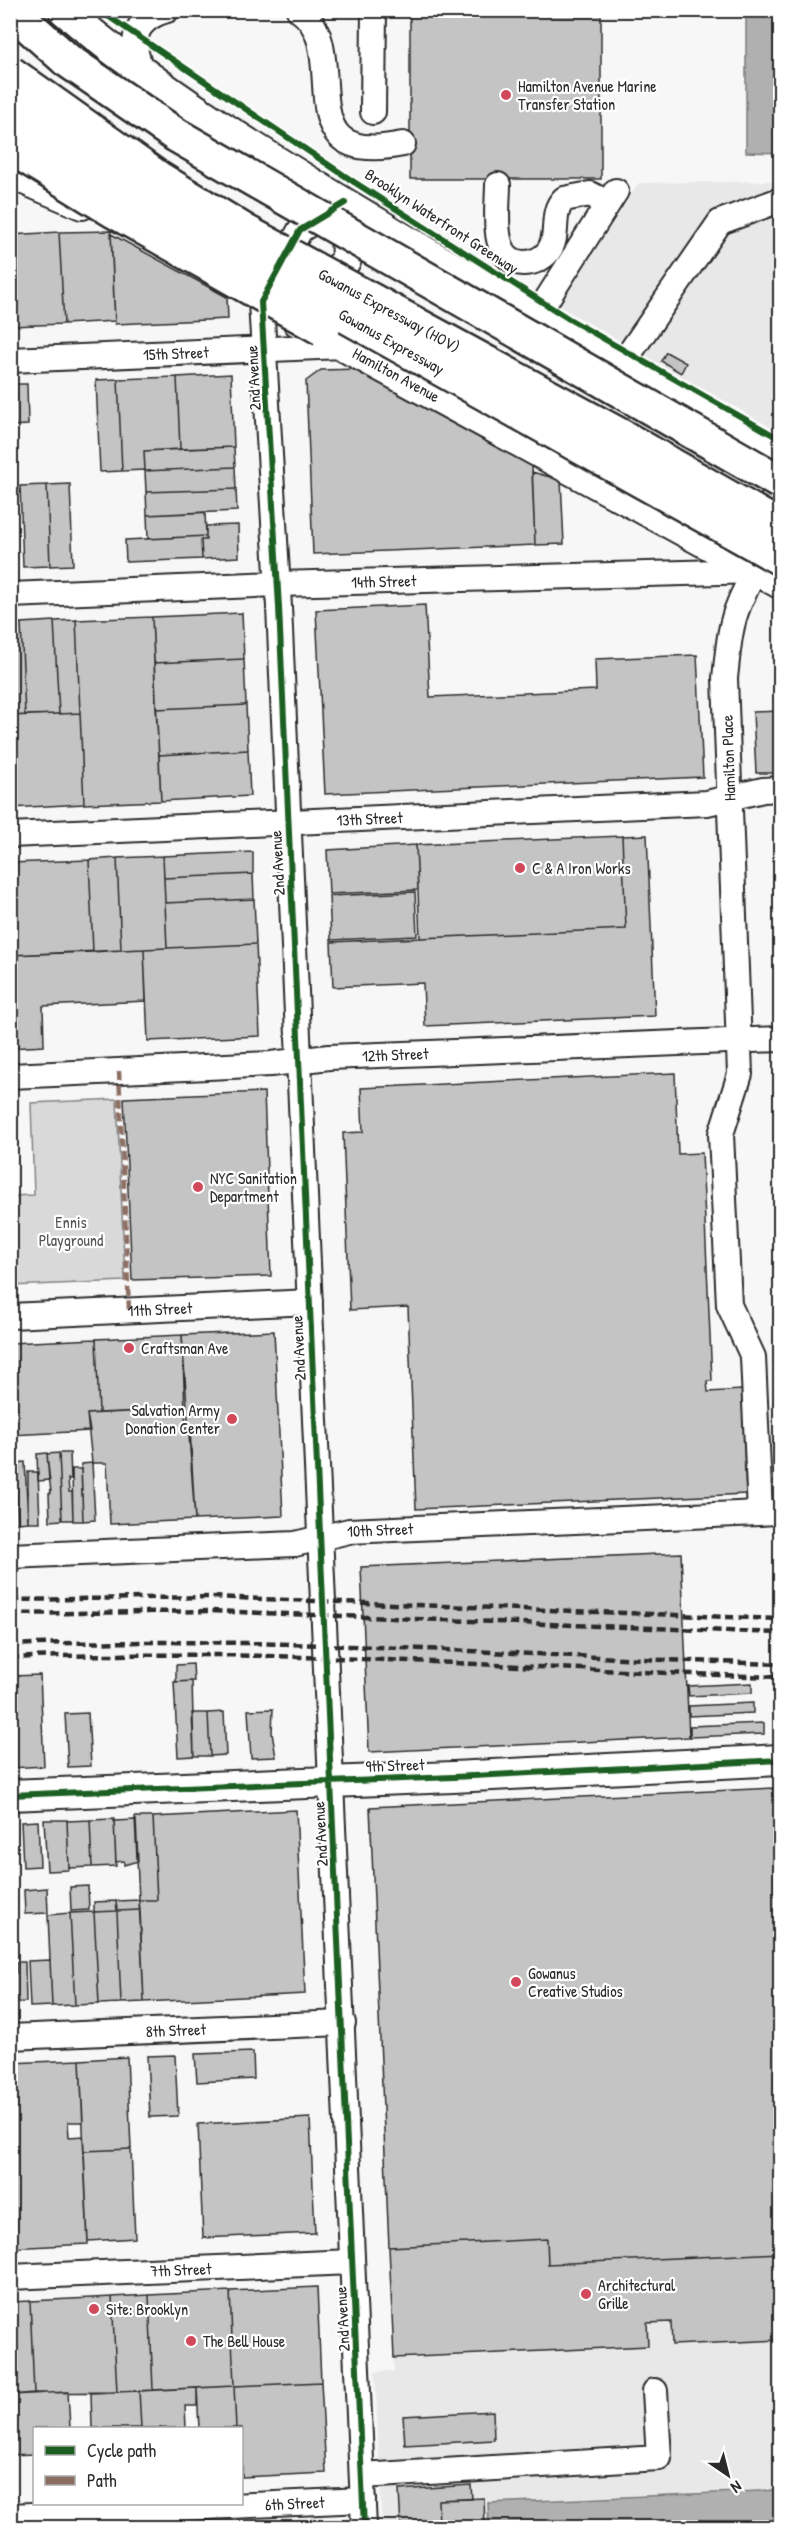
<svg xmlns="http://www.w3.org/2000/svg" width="791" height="2538" font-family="'Patrick Hand',sans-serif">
	<rect width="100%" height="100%" fill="#f7f7f7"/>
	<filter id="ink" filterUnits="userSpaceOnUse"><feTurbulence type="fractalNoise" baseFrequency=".0167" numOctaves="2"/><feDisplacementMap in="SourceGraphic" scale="12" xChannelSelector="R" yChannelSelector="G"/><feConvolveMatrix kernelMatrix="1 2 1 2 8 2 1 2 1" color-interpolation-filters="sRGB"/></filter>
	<g filter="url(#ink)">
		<path fill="#e8e8e8" d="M780 181V433L559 306 639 183Z
			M780 1787V2490L489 2503V2527H382L375 2372 394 2371 370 1807Z"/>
		<path fill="#d9d9d9" stroke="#828282" stroke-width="1.5" d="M117 1099 125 1281 11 1286V1196L34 1195 31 1103Z"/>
		<path fill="#b0b0b0" stroke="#7b7b7b" stroke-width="1.5" d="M746 11H780V153L746 152Z
			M780 2490V2527H489L488 2503Z"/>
		<path fill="#c4c4c4" stroke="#2b2b2b" stroke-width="1.5" d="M410 10H601V179H410Z
			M111 231 115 321 64 324 59 232Z
			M59 232 64 324 10 326V235Z
			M111 234 227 297 228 319 115 324Z
			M666 352 686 363 681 373 661 361Z
			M358 369 532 464 535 545 313 554 306 381 321 370Z
			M231 374 234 447 180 449 177 377Z
			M177 377 180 449 144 451 145 470 122 471 118 379Z
			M118 379 122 471 100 472 96 380Z
			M10 384H27L28 425 10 426Z
			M234 447 235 467 145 471 144 451Z
			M235 467 236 489 146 492 145 471Z
			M532 472 561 480 564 544 535 545Z
			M70 484 73 565 50 566 47 485Z
			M47 485 50 566 23 567 20 486Z
			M236 489 237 511 147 515 146 492Z
			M205 512 206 536 148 539 147 515Z
			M238 525 239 557 202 559 201 540H206V526Z
			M206 536V540H201L202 559 126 562 125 540Z
			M425 605 430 697 596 690 595 659 697 655 703 777 325 794 316 610Z
			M242 613 244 659 154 663 152 617Z
			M152 617 161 801 84 804 76 620Z
			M76 620 80 713 59 714 54 621Z
			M54 621 59 714 25 715 21 623Z
			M10 623H21L25 715 10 716Z
			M244 659 246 705 156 709 154 663Z
			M246 705 248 750 159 755 156 709Z
			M780 711V773H756L753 712Z
			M80 713 84 804 10 808V716Z
			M248 750 250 796 161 801 159 755Z
			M647 835 655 1016 425 1026 423 983 333 987 331 942 626 929 622 836Z
			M622 836 626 929 420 938 416 845Z
			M416 845 418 890 329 894 327 850Z
			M253 852V874L164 878 163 856Z
			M163 856 167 948 121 950 117 858Z
			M117 858 121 950 93 952 89 860Z
			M89 860 93 952 10 955V863Z
			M253 874 254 899 165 903 164 878Z
			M415 892 417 936 331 940 329 896Z
			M254 899 256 944 167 948 165 903Z
			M256 944 260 1036 148 1041 144 949Z
			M144 949 146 1001 43 1006 44 1046 10 1048V955Z
			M675 1073 678 1154 702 1153 712 1381H707L708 1392 742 1390 746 1494 416 1509 408 1307 350 1310 343 1133 363 1132 361 1088Z
			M264 1092 271 1276 132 1280 124 1098Z
			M274 1331 283 1516 195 1520 182 1335Z
			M182 1335 185 1409 99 1413 96 1339Z
			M96 1339 99 1413 87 1414 90 1431 10 1435V1343Z
			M185 1409 186 1430 190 1429 195 1520 110 1524 107 1463H92L87 1414Z
			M47 1453 49 1480 38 1481 37 1454Z
			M59 1453H70L71 1479H68L69 1492H72L73 1520H62Z
			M59 1453 62 1520 50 1521 49 1493H51L47 1454Z
			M25 1462 28 1522 18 1523 15 1463Z
			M10 1463H15L18 1523H10Z
			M92 1463 95 1520 83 1521 81 1464Z
			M72 1469H81L83 1521H73Z
			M28 1472H38L40 1522H28Z
			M681 1553 689 1737 369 1752 361 1567Z
			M193 1664 194 1681 176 1682V1665Z
			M40 1675 44 1766 10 1768V1676Z
			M192 1681 194 1756 178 1757 174 1682Z
			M752 1683V1693L689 1696 688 1686Z
			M753 1703V1713L689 1716V1706Z
			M273 1709 272 1733 276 1757 251 1758 248 1710Z
			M224 1712 226 1755 210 1756 208 1713Z
			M88 1713 91 1766 68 1767 65 1714Z
			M192 1713H208L210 1756H194Z
			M764 1723V1734L690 1737V1726Z
			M774 1788 780 1927V2253L548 2264 547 2239 389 2247 370 1807Z
			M296 1810 305 1994 144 2002 139 1900H157L153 1817Z
			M135 1817H153L157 1900H139Z
			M114 1819 116 1866 92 1867 90 1820Z
			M44 1820H67L69 1870 47 1871Z
			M90 1820 92 1867 69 1868 67 1821Z
			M136 1820 138 1861 124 1865V1861L116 1862 114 1821Z
			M38 1821 40 1866 23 1867 21 1822Z
			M88 1886 89 1910 71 1911 70 1887Z
			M47 1888 48 1913 25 1914 24 1890Z
			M139 1900 140 1910 117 1911 116 1901Z
			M116 1901 117 1911 94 1912V1902Z
			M140 1910 144 2002 121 2003 117 1911Z
			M117 1911 121 2003 99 2004 94 1912Z
			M94 1912 99 2004 75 2005 70 1913Z
			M70 1913 75 2005 52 2006 48 1915Z
			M50 1960 52 2006 30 2007 28 1961Z
			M16 1962H25L26 2002 10 2003V1974L16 1973Z
			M253 2052 254 2079 197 2082 195 2054Z
			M175 2055 178 2116 150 2117 147 2056Z
			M127 2057 131 2149 84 2151 80 2060Z
			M80 2060 83 2122H68L69 2137 83 2136 88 2244 10 2248V2063Z
			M310 2118 315 2233 203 2238 198 2124Z
			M131 2149 135 2238 88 2241 84 2151Z
			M547 2239 548 2264 780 2253V2340L672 2345 671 2322 647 2323 648 2346 394 2358 389 2247Z
			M317 2287 321 2382 234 2386 230 2291Z
			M230 2291 234 2386 153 2390 149 2295Z
			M149 2295 153 2390 117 2392 112 2297Z
			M112 2297 117 2392 34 2393 30 2301Z
			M30 2301 34 2393 10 2395V2302Z
			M321 2382 326 2473 242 2477V2428H236L234 2386Z
			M234 2386 236 2428H199L197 2388Z
			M197 2388V2406H185L186 2428H141L139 2391Z
			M139 2391 141 2428H92L91 2393Z
			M68 2392 70 2428H34V2454L10 2455V2395Z
			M493 2411 494 2440 405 2445 403 2416Z
			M471 2485 472 2499 438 2500 439 2528H401L399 2490Z
			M484 2498 485 2528H439L438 2500Z"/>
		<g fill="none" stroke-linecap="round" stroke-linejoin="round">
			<g stroke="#2b2b2b" stroke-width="28">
				<g id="minor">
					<path d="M299 10C356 49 280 169 403 144"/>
					<path d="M143 73C129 43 132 20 167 10"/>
					<path d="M373 112 374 10"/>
					<path d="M498 185C498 208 489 261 523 263 532 263 542 259 548 252 561 235 549 214 564 199L590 194 608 203"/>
					<path d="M332 211 300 230 261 302 279 607 364 2528"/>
					<path d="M535 318 616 191"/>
					<path id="s1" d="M10 360 343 346"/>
					<path d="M620 367 720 222 780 200"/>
					<path id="s2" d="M10 595 278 584 757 571"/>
					<path id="s3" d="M10 835 707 803 763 790 780 789"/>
					<path id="s4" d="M10 1076 271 1064 329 1057 780 1039"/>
					<path id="s5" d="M10 1316 310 1302"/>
					<path d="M760 1513 753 1357 729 1305 721 1134 740 1074 725 678C728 653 729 627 739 604 746 586 756 572 762 553"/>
					<path id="s6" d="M10 1556 295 1544 349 1531 780 1512"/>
					<path id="s7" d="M10 2037 343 2023"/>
					<path id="s8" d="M10 2277 352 2262"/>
					<path d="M362 2476 659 2458 655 2391"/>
					<path id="s9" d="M10 2516 363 2500"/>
				</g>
			</g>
			<g stroke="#2b2b2b" stroke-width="34">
				<g id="major">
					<path d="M64 10C165 97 278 163 392 232 520 309 649 386 780 458"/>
					<path d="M10 173 82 204"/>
					<path d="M322 302 347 257 345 213"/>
					<path id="s10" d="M298 321 780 583"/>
					<path d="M776 500 780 502"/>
					<path d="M10 1795 453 1777 780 1760"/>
				</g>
			</g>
			<g stroke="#2b2b2b" stroke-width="38">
				<path id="highway" d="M11 10 67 60"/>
			</g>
			<use href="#minor" stroke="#fff" stroke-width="24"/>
			<use href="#major" stroke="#fff" stroke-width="30"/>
			<use href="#highway" stroke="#fff" stroke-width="33"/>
			<path stroke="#2b2b2b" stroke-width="4.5" stroke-dasharray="9 4.5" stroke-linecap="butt" d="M10 1600 211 1597 780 1619
				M10 1614 211 1611 780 1633
				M10 1645C267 1634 524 1657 780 1664
				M10 1658C267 1646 524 1670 780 1677"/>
			<g stroke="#2b2b2b" stroke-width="38" stroke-linecap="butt">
				<g id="highway-bridge">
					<path d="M67 60 176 135 780 482"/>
					<path id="s11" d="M10 73 158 178 246 232 619 435 780 527"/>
					<path id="s12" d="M10 109 124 186 246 260 780 558"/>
					<path d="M10 147 114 211 323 329"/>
				</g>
			</g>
			<use href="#highway-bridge" stroke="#fff" stroke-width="33"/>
			<path stroke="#8d6e63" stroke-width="4.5" stroke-dasharray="9 4.5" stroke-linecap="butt" d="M119 1071 129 1310"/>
			<g stroke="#fff" stroke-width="10">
				<path id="cycleway" d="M99 10 354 182 569 319 780 439
					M345 203 300 230 261 302 279 607 364 2528
					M10 1795 453 1777 780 1760"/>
			</g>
			<use href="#cycleway" stroke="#1b5e20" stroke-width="6"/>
		</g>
	</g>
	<g fill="#d1495b" stroke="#fff" stroke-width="2">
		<circle cx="506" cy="95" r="6"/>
		<circle cx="520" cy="868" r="6"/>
		<circle cx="198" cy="1187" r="6"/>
		<circle cx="129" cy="1348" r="6"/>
		<circle cx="232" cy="1419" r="6"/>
		<circle cx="516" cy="1982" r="6"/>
		<circle cx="586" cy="2294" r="6"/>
		<circle cx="94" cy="2309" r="6"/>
		<circle cx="191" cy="2341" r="6"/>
	</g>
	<g text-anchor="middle" stroke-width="4.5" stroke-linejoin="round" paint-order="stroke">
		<g font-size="16" fill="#2b2b2b" stroke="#fff" text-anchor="start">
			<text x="518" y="92">Hamilton Avenue Marine<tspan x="518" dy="18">Transfer Station</tspan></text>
			<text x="532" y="874">C &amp; A Iron Works</text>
			<text x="210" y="1184">NYC Sanitation<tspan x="210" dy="18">Department</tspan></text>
			<text x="141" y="1354">Craftsman Ave</text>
			<text x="220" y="1416" text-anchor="end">Salvation Army<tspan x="220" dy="18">Donation Center</tspan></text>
			<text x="528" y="1979">Gowanus<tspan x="528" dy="18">Creative Studios</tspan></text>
			<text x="598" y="2291">Architectural<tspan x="598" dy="18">Grille</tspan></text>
			<text x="106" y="2315">Site: Brooklyn</text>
			<text x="203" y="2347">The Bell House</text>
		</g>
		<g font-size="16" fill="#2b2b2b" stroke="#fff">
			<text transform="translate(442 221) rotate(33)" y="6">Brooklyn Waterfront Greenway</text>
			<text dy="6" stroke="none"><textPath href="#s11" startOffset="448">Gowanus Expressway (HOV)</textPath></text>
			<text dy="6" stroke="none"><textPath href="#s12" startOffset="447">Gowanus Expressway</textPath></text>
			<text dy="6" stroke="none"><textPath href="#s1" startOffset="166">15th Street</textPath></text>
			<text dy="6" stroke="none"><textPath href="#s10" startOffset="112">Hamilton Avenue</textPath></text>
			<text transform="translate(253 378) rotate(-93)" y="6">2nd Avenue</text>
			<text dy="6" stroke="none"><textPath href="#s2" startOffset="374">14th Street</textPath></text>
			<text transform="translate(728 758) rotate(-92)" y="6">Hamilton Place</text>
			<text dy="6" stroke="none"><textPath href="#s3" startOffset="360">13th Street</textPath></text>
			<text transform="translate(277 863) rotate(-93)" y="6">2nd Avenue</text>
			<text dy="6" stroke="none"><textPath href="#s4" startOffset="386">12th Street</textPath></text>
			<text dy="6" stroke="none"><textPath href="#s5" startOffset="150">11th Street</textPath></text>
			<text transform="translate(298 1348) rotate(-93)" y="6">2nd Avenue</text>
			<text dy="6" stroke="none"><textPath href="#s6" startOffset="372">10th Street</textPath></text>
			<text transform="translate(395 1765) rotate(-2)" y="6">9th Street</text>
			<text transform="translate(320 1834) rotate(-93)" y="6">2nd Avenue</text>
			<text dy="6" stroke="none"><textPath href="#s7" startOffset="166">8th Street</textPath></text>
			<text dy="6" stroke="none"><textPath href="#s8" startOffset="171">7th Street</textPath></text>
			<text transform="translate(342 2319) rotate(-93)" y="6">2nd Avenue</text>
			<text dy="6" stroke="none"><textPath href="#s9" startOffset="285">6th Street</textPath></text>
		</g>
		<g font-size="16" fill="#565656" stroke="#fff">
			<text x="71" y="1228">Ennis<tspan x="71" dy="18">Playground</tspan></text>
		</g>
	</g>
	<rect width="791" height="2538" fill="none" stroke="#fff" stroke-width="36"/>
	<rect x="18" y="18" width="755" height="2502" fill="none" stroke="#2b2b2b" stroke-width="2" filter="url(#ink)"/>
	<rect x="33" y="2427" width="210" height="78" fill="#ffffff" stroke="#aaaaaa" stroke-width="1.5"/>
	<rect x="45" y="2446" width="30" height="9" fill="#1b5e20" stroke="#aaaaaa" stroke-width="1.5"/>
	<text x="87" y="2457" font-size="18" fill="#2b2b2b">Cycle path</text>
	<rect x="45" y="2476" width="30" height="9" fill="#8d6e63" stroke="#aaaaaa" stroke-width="1.5"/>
	<text x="87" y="2487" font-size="18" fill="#2b2b2b">Path</text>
	<g transform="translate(728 2475) rotate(145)" stroke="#ffffff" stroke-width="4.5" paint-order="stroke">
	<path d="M0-4.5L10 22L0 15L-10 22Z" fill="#2b2b2b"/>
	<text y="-9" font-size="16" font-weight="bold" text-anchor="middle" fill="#2b2b2b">N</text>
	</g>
</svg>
